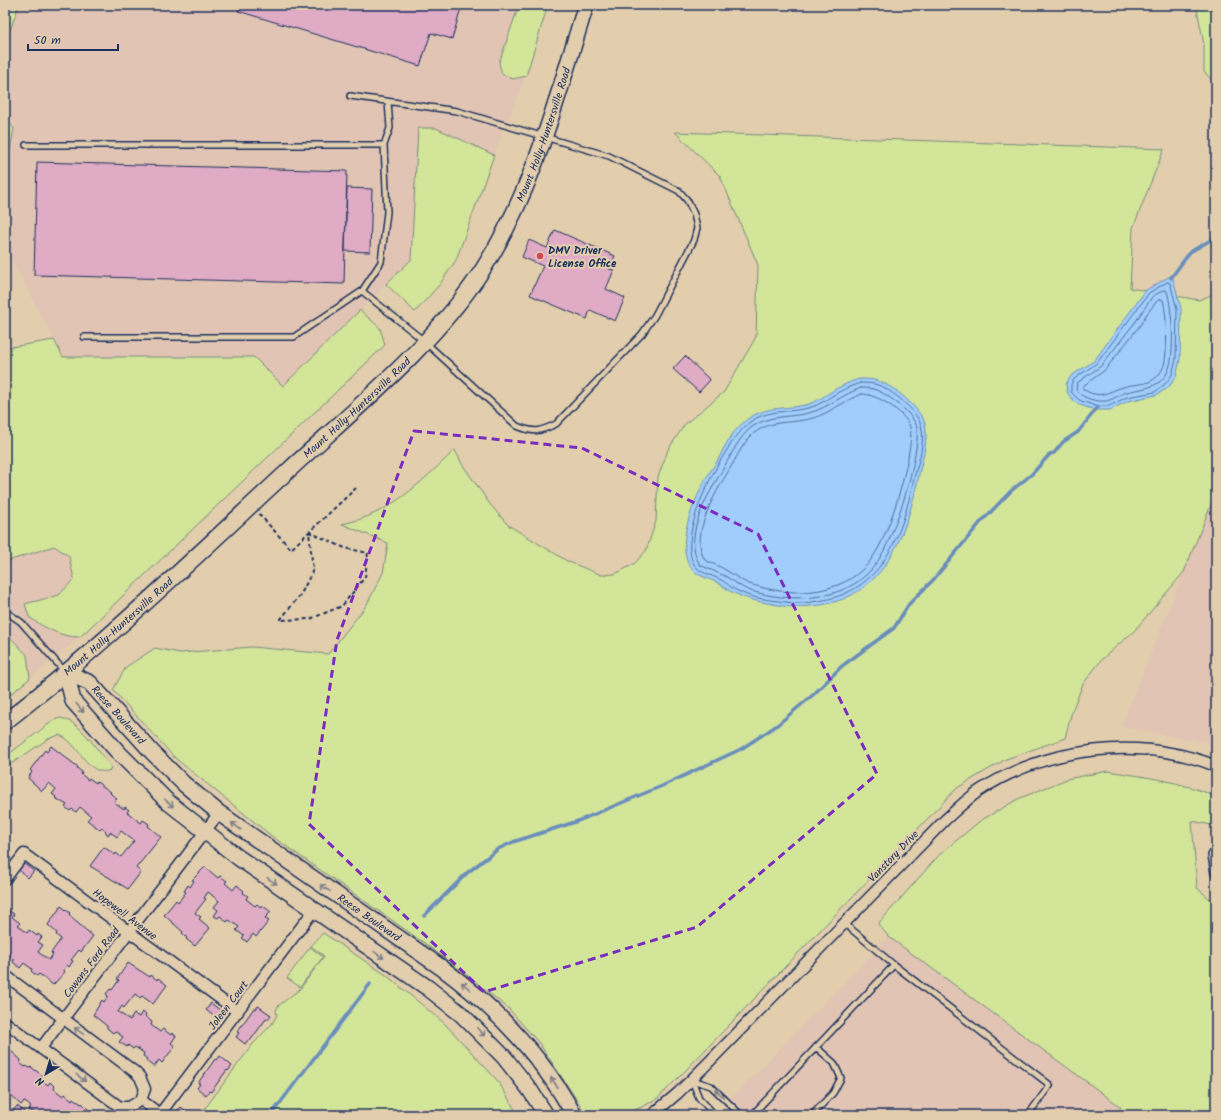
<svg xmlns="http://www.w3.org/2000/svg" width="1221" height="1120" font-family="Kalam,sans-serif">
	<rect width="100%" height="100%" fill="#e2cead"/>
	<filter id="ink" filterUnits="userSpaceOnUse"><feTurbulence type="fractalNoise" baseFrequency=".025" numOctaves="2"/><feDisplacementMap in="SourceGraphic" scale="8" xChannelSelector="R" yChannelSelector="G"/><feConvolveMatrix kernelMatrix="1 2 1 2 8 2 1 2 1" color-interpolation-filters="sRGB"/></filter>
	<g filter="url(#ink)">
		<path fill="#e1c4b4" d="M19 5H519L499 63 513 79 526 76 494 155 437 128H418L411 260 283 386 254 357H63L5 247V179L14 128 5 120V44Z
			M1216 492V745L1121 726 1184 572Z
			M54 546 69 556 74 579 59 595 25 604 72 637H80L30 678 27 655 11 638 5 640V562Z
			M889 937 1122 1107 1116 1115H715Z"/>
		<path fill="#d3e599" stroke="#778a7c" d="M5 5H19L5 44Z
			M519 5H548L526 76 513 79 502 74 499 63Z
			M1196 5H1216V83L1204 72V44Z
			M5 120 14 128 5 179Z
			M418 128H436L494 155 456 260 440 284 415 312 386 284 411 260Z
			M675 132 1164 149 1133 228 1130 288 1199 300 1216 293V492L1184 572 1134 631 1102 659 1083 684 1072 711 1065 738 1006 759 957 788 681 1075 656 1100 624 1115H587L539 1043 509 1009 472 979 423 942 273 837 175 758 113 690 126 667 155 648 180 653 252 647 328 654 366 606 383 573 388 543 342 524C390 515 421 482 455 450L462 464 489 503 508 525 567 561 601 575 615 574 634 564 646 551 656 521 658 477 668 450 685 424 724 392 756 337 758 265 720 176Z
			M360 310 380 328 385 345 80 637C60 637 45 628 29 617L25 604 59 595 74 579 69 556 54 546 5 562V348L54 340 63 357H254L283 386Z
			M11 638 27 655 30 678 5 699V640Z
			M60 718C81 721 96 750 110 765L111 770C87 779 79 741 59 735L48 739 5 768V757L54 720Z
			M1108 771C1145 777 1182 781 1216 797V826L1192 821 1197 888 1216 904V1115H1116L1121 1107 889 937 878 924 940 854 980 821 1018 799 1067 779Z
			M323 933 386 975 445 1024 498 1081 518 1115H200L253 1044 272 1024 277 1015 276 1011 278 1006 300 989 324 956 311 946Z
			M310 947 323 957 300 987 287 978Z"/>
		<path fill="#a0cdfb" stroke="#6b8ebc" d="M1172 275 1181 308 1180 359 1176 377 1168 388 1156 395 1128 401 1110 410H1095L1077 404 1068 394 1066 384 1071 376 1094 361 1146 290Z
			M859 379C865 379 872 379 878 381 894 386 921 409 925 424 929 439 921 464 918 479 906 535 885 595 821 605 809 606 796 608 784 606 767 603 750 601 734 593 728 591 724 586 718 583 710 579 698 576 692 569 673 544 695 499 708 475 711 469 717 463 720 456 726 442 736 427 749 418 768 405 788 410 809 404 821 400 830 391 842 386 847 383 853 381 859 379Z"/>
		<g fill="none" stroke-linecap="round" stroke-linejoin="round">
			<path stroke="#506e9d" stroke-width="1" d="M1168 282 1170 283 1177 309 1176 359 1172 375 1165 384 1155 392 1127 397 1109 406H1095L1079 400 1071 392V385L1074 379 1097 363 1149 293Z
				M1164 290 1167 291C1172 308 1176 358 1167 373 1158 389 1142 388 1127 392 1120 394 1114 399 1107 401 1097 402 1083 399 1076 390L1077 383 1101 366 1136 321 1152 297Z
				M1161 299 1163 300C1167 314 1168 351 1164 365 1162 372 1157 378 1151 381 1143 385 1132 384 1123 387 1107 392 1100 400 1083 389V386L1105 370 1141 324 1146 315 1156 302Z
				M860 383C866 383 872 383 878 385 892 390 917 411 921 425 926 441 918 463 914 478 902 535 883 592 818 601 807 603 797 604 786 602 769 600 749 598 734 589 730 587 727 583 723 581 715 576 703 574 697 568 670 541 726 440 750 422 768 409 788 413 808 408 822 405 831 395 843 390 848 387 855 385 860 383Z
				M861 388C866 388 871 388 876 390 888 394 915 415 917 428 919 448 907 492 900 511 892 532 884 559 866 575 837 602 788 602 751 591 741 588 734 581 725 576 717 572 708 569 700 565 680 533 713 488 728 460 735 448 742 433 755 425 773 414 793 418 812 412 829 407 843 394 861 388Z
				M862 394C877 394 905 412 910 427 914 440 901 490 896 504 889 525 879 555 862 570 834 596 788 596 753 585 744 583 737 577 729 572 722 567 713 564 705 560 688 535 719 487 732 465 739 453 745 439 757 431 774 419 794 424 813 418 830 413 845 400 862 394Z"/>
			<path stroke="#6b8ebc" stroke-width="3.5" d="M1171 278 1190 252 1216 237
				M424 916 467 873 498 849 513 842 578 821 662 786 741 749 776 726 814 694 842 666 894 628 909 604 934 579 980 523 1011 491 1032 474 1050 454 1054 453 1063 442 1078 432 1098 407
				M271 1115 370 984"/>
		</g>
		<path fill="#dfabc5" stroke="#1b2f5e" d="M240 5H462L452 39 431 33 420 66 238 11Z
			M37 162 347 171 344 284 34 275Z
			M347 188 372 189 370 252 345 251Z
			M555 230 615 256 609 269 614 270 606 289 625 298 615 321 590 310 587 319 530 295 543 266 522 257 529 240 547 248Z
			M685 356 710 380 699 392 673 369Z
			M51 746 78 767 77 768 82 772 81 774 88 780 89 778 96 783 97 782 111 792 110 793 117 799 114 802 124 809 125 807 129 810 127 812 141 823 143 820 149 824 148 826 161 837 136 868 141 872 128 889 90 866 104 847 115 855 116 853 121 857 134 841 121 831 117 837 110 832 108 835 102 827 100 830 87 820 91 816 80 807 76 812 72 809 70 811 65 807 67 805 55 798 56 797 52 794 56 789 49 783 42 791 28 778 32 772 30 770 45 750 47 752Z
			M24 864 34 871 28 878 19 870Z
			M205 867 218 878 220 876 227 881 225 883 233 890 237 885 244 891 243 893 248 896 246 899 255 906 257 904 262 908 263 906 271 912 265 918 269 921 256 937 253 934 247 942 242 938 244 936 236 930 239 927 229 920 227 922 220 916 218 918 214 916 218 910 214 907 219 901 208 892 204 898 206 899 195 913 201 917 199 919 210 928 195 946 186 939 187 938 182 933 183 932 164 915 176 900 178 902 186 892 184 891 188 885 190 887 194 881 192 880Z
			M61 906 70 913 69 914 74 920 93 936 81 952 79 950 71 960 73 961 69 967 67 965 63 971 65 972 53 985 39 974 37 976 31 971 32 969 24 963 20 968 13 962 14 960 9 957 11 954 5 950V917L9 911 14 914 12 917 20 923 18 925 27 933 29 930 37 936 38 934 42 937 38 942 43 945 38 952 49 960 53 954 51 953 61 939 56 935 57 933 48 925Z
			M128 963 150 977 151 975 157 980 158 978 167 985 153 1004 142 996 140 998 135 994 124 1008 122 1006 118 1012 130 1020 134 1014 139 1017 142 1012 146 1014 145 1016 152 1022 151 1025 160 1032 163 1029 171 1035 172 1033 176 1036 171 1043 175 1046 162 1063 159 1060 154 1067 146 1061 147 1059 143 1056 144 1053 135 1047 133 1049 128 1045 127 1047 119 1042 123 1037 115 1031 113 1033 107 1028V1026L93 1015 102 1000 104 1002 108 996 106 994 110 989 112 990 119 980 117 979Z
			M211 1003 221 1011 216 1018 206 1010Z
			M258 1006 271 1015 267 1020 266 1019 250 1041 248 1040 245 1044 236 1037 239 1033 237 1032 254 1008 256 1009Z
			M10 1050 21 1060 20 1063 25 1067 26 1066 30 1068 31 1067 43 1076 40 1079 48 1085 50 1082 55 1087 54 1089 63 1096 65 1094 72 1100 73 1098 81 1104 82 1103 94 1115H39L29 1110 31 1107 24 1101 21 1105 9 1094 11 1092 5 1088V1053L7 1054Z
			M220 1056 232 1066 228 1071 227 1070 211 1092 209 1091 206 1095 197 1088 200 1084 198 1083 215 1059 217 1060Z
			M17 1106 24 1111 21 1115H13L11 1113Z
			M181 1107 192 1115H172Z"/>
		<g fill="none" stroke-linecap="round" stroke-linejoin="round">
			<g stroke="#1b2f5e" stroke-width="8">
				<path id="lane" d="M26 145H384L387 212 381 262 362 291 424 341 517 426C534 433 539 432 556 424L642 334 655 315 694 240 697 228 694 214 687 200 679 191 609 156 457 111 350 96
					M384 145 390 128 388 102
					M84 337H294L362 291
					M5 611 21 622 65 672
					M1216 847 1211 855 1214 873 1216 875
					M894 965 1050 1085 1028 1115
					M692 1080 711 1086 741 1115
					M692 1080 699 1098 715 1115
					M752 1115 894 965 844 923
					M812 1115 833 1093 841 1078 834 1063 816 1047"/>
			</g>
			<g stroke="#1b2f5e" stroke-width="13">
				<path id="street" d="M5 879 24 854 238 1012
					M5 975 135 1072 140 1077 145 1089 141 1100 129 1107H120L5 1022
					M41 1048 219 813
					M141 1100 160 1114
					M159 1115 314 910
					M652 1115 678 1093 708 1063 945 820C956 810 967 799 979 791 1047 746 1141 736 1216 766"/>
			</g>
			<g stroke="#1b2f5e" stroke-width="18">
				<g id="secondary">
					<path id="s1" d="M66 672 90 683 152 752 184 784 219 813 442 968C496 1008 542 1056 574 1115"/>
					<path d="M66 672 73 701 118 752 168 802 239 858 428 988 461 1014 504 1057 530 1090 546 1115"/>
					<path id="s2" d="M5 722C105 644 196 556 289 470 354 410 435 344 483 269 534 190 558 94 586 5"/>
				</g>
			</g>
			<path stroke="#1b2f5e" stroke-width="2" stroke-dasharray="4 3" stroke-linecap="butt" d="M259 514 291 549 356 488
				M309 532 345 548 368 553 365 577 342 606 310 619 280 620 301 594 313 570Z"/>
			<use href="#lane" stroke="#e2cead" stroke-width="5"/>
			<use href="#street" stroke="#e2cead" stroke-width="10"/>
			<use href="#secondary" stroke="#e2cead" stroke-width="15"/>
		</g>
		<defs><path id="oneway-shaft" d="M-6 0H5M1.5-3L5.5 0L1.5 3" fill="none" stroke-width="1.6" stroke-linecap="round" stroke-linejoin="round"/></defs>
		<g stroke="#7e7e86">
			<use href="#oneway-shaft" transform="translate(80 708) rotate(49)"/>
			<use href="#oneway-shaft" transform="translate(169 803) rotate(42)"/>
			<use href="#oneway-shaft" transform="translate(236 826) rotate(-143)"/>
			<use href="#oneway-shaft" transform="translate(272 881) rotate(34)"/>
			<use href="#oneway-shaft" transform="translate(325 888) rotate(-146)"/>
			<use href="#oneway-shaft" transform="translate(379 955) rotate(35)"/>
			<use href="#oneway-shaft" transform="translate(466 986) rotate(-140)"/>
			<use href="#oneway-shaft" transform="translate(79 1031) rotate(-144)"/>
			<use href="#oneway-shaft" transform="translate(481 1032) rotate(46)"/>
			<use href="#oneway-shaft" transform="translate(81 1078) rotate(37)"/>
			<use href="#oneway-shaft" transform="translate(554 1082) rotate(-123)"/>
			<use href="#oneway-shaft" transform="translate(719 1093) rotate(-136)"/>
		</g>
	</g>
	<path fill="none" stroke="#7b2cbf" stroke-width="3" stroke-dasharray="8 5" stroke-linejoin="round" d="M414 431 582 448 758 534 877 774 697 927 484 992 309 824 337 640Z"/>
	<circle fill="#d1495b" stroke="#e2cead" stroke-width="1.5" cx="540" cy="256" r="4"/>
	<g text-anchor="middle" stroke-width="4" stroke-linejoin="round" paint-order="stroke">
		<g font-size="11" fill="#1b2f5e" stroke="#e2cead">
			<text dy="4" stroke="none"><textPath href="#s2" startOffset="808">Mount Holly-Huntersville Road</textPath></text>
			<text dy="4" stroke="none"><textPath href="#s2" startOffset="472">Mount Holly-Huntersville Road</textPath></text>
			<text dy="4" stroke="none"><textPath href="#s2" startOffset="148">Mount Holly-Huntersville Road</textPath></text>
			<text dy="4" stroke="none"><textPath href="#s1" startOffset="69">Reese Boulevard</textPath></text>
			<text transform="translate(893 856) rotate(-46)" y="4">Vanstory Drive</text>
			<text transform="translate(125 914) rotate(37)" y="4">Hopewell Avenue</text>
			<text dy="4" stroke="none"><textPath href="#s1" startOffset="393">Reese Boulevard</textPath></text>
			<text transform="translate(91 962) rotate(-53)" y="4">Cowans Ford Road</text>
			<text transform="translate(228 1005) rotate(-53)" y="4">Joleen Court</text>
		</g>
		<g font-size="11" font-weight="bold" fill="#1b2f5e" stroke="#e2cead" text-anchor="start">
			<text x="548" y="254">DMV Driver<tspan x="548" dy="13">License Office</tspan></text>
		</g>
	</g>
	<rect width="1221" height="1120" fill="none" stroke="#e2cead" stroke-width="20"/>
	<rect x="10" y="10" width="1201" height="1100" fill="none" stroke="#1b2f5e" stroke-width="1.5" filter="url(#ink)"/>
	<g transform="translate(46 1074) rotate(218)" stroke="#e2cead" stroke-width="3" paint-order="stroke">
	<path d="M0-3L7 15L0 10L-7 15Z" fill="#1b2f5e"/>
	<text y="-6" font-size="11" font-weight="bold" text-anchor="middle" fill="#1b2f5e">N</text>
	</g>
	<path d="M28 44v6h90v-6" fill="none" stroke="#1b2f5e" stroke-width="2"/>
	<text x="34" y="44" font-size="12" fill="#1b2f5e" stroke="#e2cead" stroke-width="3" paint-order="stroke">50 m</text>
</svg>
